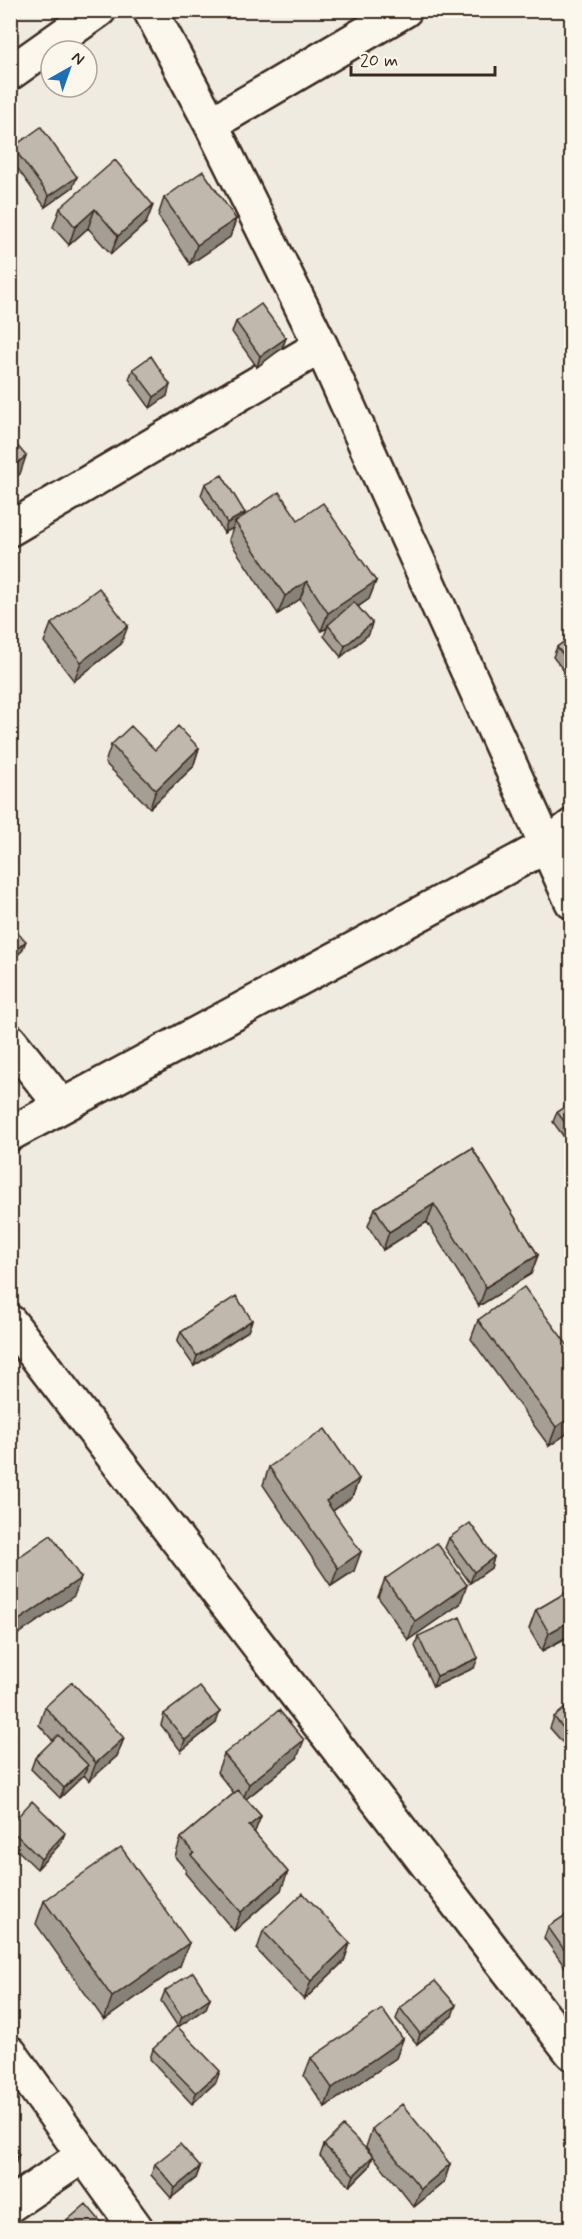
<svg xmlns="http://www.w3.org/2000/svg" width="582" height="2239" font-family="Mynerve,sans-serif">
	<rect width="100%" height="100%" fill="#f0ebe0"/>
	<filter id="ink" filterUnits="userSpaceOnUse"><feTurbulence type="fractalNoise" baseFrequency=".0167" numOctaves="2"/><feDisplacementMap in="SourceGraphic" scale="12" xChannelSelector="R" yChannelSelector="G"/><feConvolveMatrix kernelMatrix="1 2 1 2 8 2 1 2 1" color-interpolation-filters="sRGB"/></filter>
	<g filter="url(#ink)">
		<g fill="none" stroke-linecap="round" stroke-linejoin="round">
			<g stroke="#3b2a1e" stroke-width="38">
				<path id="street" d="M150 10 211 124 321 346 572 902
					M10 73 99 10
					M211 124 405 10
					M10 529 321 346
					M10 1041 62 1106
					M10 1134 546 846 572 826
					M10 1322 572 2053
					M10 2053 136 2228
					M10 2205 84 2155"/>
			</g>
			<use href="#street" stroke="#fbf7ec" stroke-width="33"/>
		</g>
		<path fill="#a59e95" stroke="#3b2a1e" stroke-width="1.5" d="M13 147 73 187 45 207 10 158V155Z
			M164 198 236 219 230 237 190 264 158 216Z
			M153 205 146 223 111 254 88 228 69 245 53 227 60 208Z
			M236 322 286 338 282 348 257 367 232 332Z
			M133 369 167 396 150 408 129 379Z
			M205 484 243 517 298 520 376 581 369 599 358 607 369 634 341 657 324 636 327 628 321 631 300 599 278 614 229 540 233 528 224 533 201 495Z
			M572 533V544L569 540Z
			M51 624 121 644 74 681 44 642Z
			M572 636V681L553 657 557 647Z
			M111 745 155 750 199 748 193 767 150 808 105 763Z
			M572 1102V1143L569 1144 553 1122 557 1112Z
			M472 1148 538 1255 531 1274 479 1306 427 1222 383 1250 368 1226 375 1208Z
			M252 1320 248 1331 194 1366 177 1342 181 1332Z
			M478 1320 572 1430 549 1446 471 1339Z
			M269 1467 359 1479 352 1497 333 1511 354 1571 331 1586 263 1485Z
			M449 1538 494 1557 491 1568 470 1583 445 1548Z
			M385 1579 460 1604 408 1640 378 1597Z
			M572 1589V1635L542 1651 529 1629 536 1610Z
			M418 1636 474 1668 433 1687 415 1646Z
			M572 1703V1753L550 1728 554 1717Z
			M45 1707 124 1738 117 1756 89 1781 84 1775 60 1798 31 1769 35 1758 53 1741 39 1725Z
			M164 1714 216 1723 181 1751 161 1725Z
			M224 1754 297 1758 246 1799 261 1816 254 1833 281 1890 234 1931 185 1873 186 1870 175 1857 181 1838 234 1793 217 1772Z
			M10 1825 61 1843 37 1869 10 1843Z
			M44 1901 180 1966 104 2020 36 1924Z
			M572 1911V1977L544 1938 548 1927Z
			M263 1931 350 1943 344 1961 304 2000 257 1950Z
			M165 1991 210 1998 206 2008 178 2027 161 2001Z
			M400 2008 452 2016 417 2044 396 2019Z
			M403 2039 396 2058 325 2107 304 2076 311 2058Z
			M153 2049 216 2082 192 2104 150 2059Z
			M372 2129 450 2164 444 2182 414 2207 373 2156 369 2167 350 2186 320 2156 324 2145 373 2156 366 2147Z
			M155 2164 200 2167 196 2178 171 2198 151 2175Z
			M63 2224 107 2229H61Z"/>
		<path fill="#868179" stroke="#3b2a1e" stroke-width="1.5" d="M77 177 73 187 45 207 49 196Z
			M153 205 146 223 111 254 118 236Z
			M95 209 88 228 69 245 75 227Z
			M236 219 230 237 190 264 197 245Z
			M286 338 282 348 257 367 260 356Z
			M170 385 167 396 150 408 154 397Z
			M26 456 20 474 10 481V469Z
			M245 513 241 523 235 522 233 528 224 533 227 523Z
			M307 581 300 599 278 614 285 596Z
			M376 581 369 599 329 626 328 625 327 628 321 631 328 613Z
			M372 623 369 634 341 657 345 646Z
			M128 626 121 644 74 681 81 662Z
			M199 748 193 767 150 808 156 790Z
			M16 773 12 783 10 785V777Z
			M26 941 22 951 10 962V955Z
			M434 1204 427 1222 383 1250 389 1232Z
			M538 1255 531 1274 479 1306 486 1287Z
			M252 1320 248 1331 194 1366 197 1356Z
			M572 1416V1430L549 1446 556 1427Z
			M359 1479 352 1497 320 1520 326 1501Z
			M361 1552 354 1571 331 1586 338 1568Z
			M494 1557 491 1568 470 1583 474 1572Z
			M81 1578 74 1596 10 1640V1626Z
			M467 1585 460 1604 408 1640 415 1621Z
			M572 1620V1634L542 1651 549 1633Z
			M478 1658 474 1668 433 1687 437 1676Z
			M220 1712 216 1723 181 1751 185 1740Z
			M15 1737 11 1748H10V1741Z
			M124 1738 117 1756 89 1781 96 1763Z
			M304 1740 297 1758 242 1802 249 1784Z
			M88 1765 84 1775 60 1798 64 1788Z
			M261 1816 254 1834 249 1826Z
			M65 1833 61 1843 37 1869 41 1859Z
			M288 1872 281 1890 234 1931 241 1912Z
			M189 1943 180 1966 104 2020 112 1997Z
			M350 1943 344 1961 304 2000 311 1981Z
			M210 1998 206 2008 178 2027 182 2017Z
			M456 2005 452 2016 417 2044 420 2034Z
			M403 2039 396 2058 325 2107 332 2088Z
			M220 2071 216 2082 192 2104 196 2093Z
			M19 2154 12 2173 10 2174V2162Z
			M373 2156 369 2167 350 2186 354 2175Z
			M450 2164 444 2182 414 2207 421 2189Z
			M200 2167 196 2178 171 2198 175 2188Z"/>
		<path fill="#c0b8ad" stroke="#3b2a1e" stroke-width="1.5" d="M41 127 77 177 49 196 13 147Z
			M115 160 153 205 118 236 95 209 75 227 60 208Z
			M203 171 236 219 197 245 164 198Z
			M261 304 286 338 260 356 236 322Z
			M151 356 170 385 154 397 133 369Z
			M10 437 26 456 10 469Z
			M222 475 245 513 227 523 205 484Z
			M279 492 298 520 323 503 376 581 328 613 307 581 285 596 235 522Z
			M99 588 128 626 81 662 51 624Z
			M354 602 372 623 345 646 328 625Z
			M572 636V666L557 647Z
			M131 726 155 750 178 726 199 748 156 790 111 745Z
			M10 765 16 773 10 777Z
			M10 926 26 941 10 955Z
			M572 1102V1132L557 1112Z
			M472 1148 538 1255 486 1287 434 1204 389 1232 375 1208Z
			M524 1287 572 1351V1416L556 1427 478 1320Z
			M236 1296 252 1320 197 1356 181 1332Z
			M325 1429 359 1479 326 1501 361 1552 338 1568 269 1467Z
			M470 1523 494 1557 474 1572 449 1538Z
			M51 1535 81 1578 10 1626V1563Z
			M437 1543 467 1585 415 1621 385 1579Z
			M572 1589V1620L549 1633 536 1610Z
			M460 1617 478 1658 437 1676 418 1636Z
			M72 1682 124 1738 96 1763 45 1707Z
			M200 1687 220 1712 185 1740 164 1714Z
			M572 1703V1738L554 1717Z
			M279 1710 304 1740 249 1784 224 1754Z
			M10 1732 15 1737 10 1741Z
			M58 1735 88 1765 64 1788 35 1758Z
			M238 1790 261 1816 249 1826 288 1872 241 1912 191 1855 194 1853 181 1838Z
			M32 1801 65 1833 41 1859 10 1829V1825Z
			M121 1847 189 1943 112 1997 44 1901Z
			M303 1893 350 1943 311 1981 263 1931Z
			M572 1911V1961L548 1927Z
			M193 1972 210 1998 182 2017 165 1991Z
			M435 1981 456 2005 420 2034 400 2008Z
			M382 2009 403 2039 332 2088 311 2058Z
			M177 2026 220 2071 196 2093 153 2049Z
			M402 2104 450 2164 421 2189 372 2129Z
			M343 2126 373 2156 354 2175 324 2145Z
			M180 2144 200 2167 175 2188 155 2164Z
			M10 2146 19 2154 10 2162Z
			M86 2204 107 2229H67L63 2224Z"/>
	</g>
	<rect width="582" height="2239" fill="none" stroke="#fbf7ec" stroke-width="36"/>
	<rect x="18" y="18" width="546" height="2203" fill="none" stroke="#3b2a1e" stroke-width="2" filter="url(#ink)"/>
	<g transform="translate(69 69) rotate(40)"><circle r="28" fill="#fbf7ec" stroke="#aea59a" stroke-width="1.5"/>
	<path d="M0-4.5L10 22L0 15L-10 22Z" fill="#1f6fb2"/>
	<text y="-9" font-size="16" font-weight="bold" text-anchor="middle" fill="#3b2a1e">N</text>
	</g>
	<path d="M351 66v9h144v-9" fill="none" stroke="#3b2a1e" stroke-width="3"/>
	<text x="360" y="66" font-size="18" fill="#3b2a1e" stroke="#fbf7ec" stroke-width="4.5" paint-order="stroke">20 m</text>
</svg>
